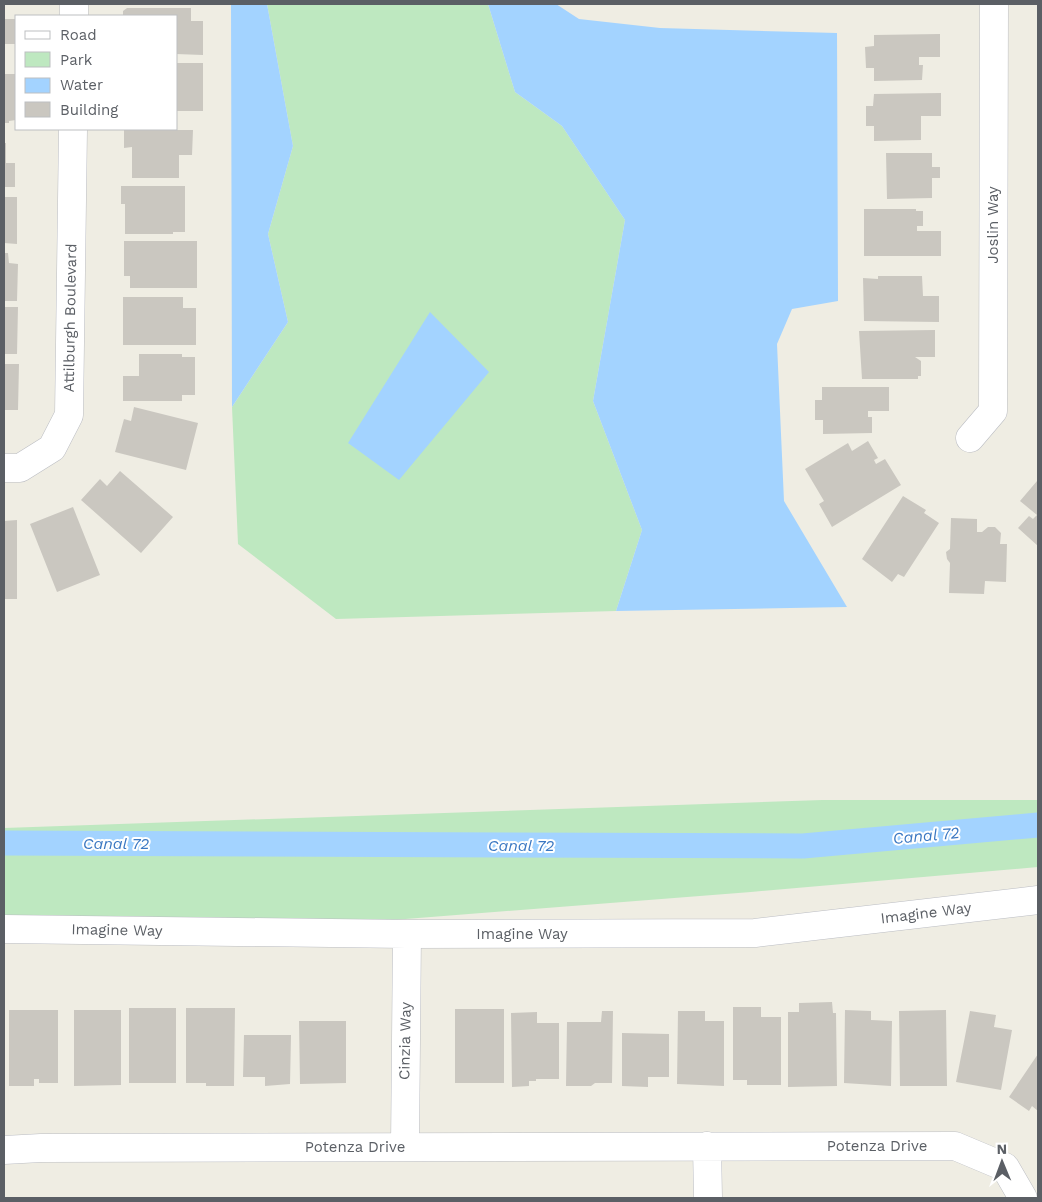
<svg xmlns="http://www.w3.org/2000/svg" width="1042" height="1202" font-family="'Work Sans',sans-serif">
	<rect width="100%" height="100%" fill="#efede3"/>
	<path fill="#bee8c0" d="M267 4H488L515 92 562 126 625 220 593 401 642 530 616 611 336 619 238 544 232 407 288 322 268 234 293 146Z
		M822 800H1038V867L751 892 393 920 4 915V828Z"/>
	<path fill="#a3d3ff" d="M231 4H267L293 146 268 234 288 322 232 407Z
		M488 4H556L579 19 660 28 837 33 838 301 792 309 777 344 784 501 847 607 616 611 642 530 593 401 625 220 562 126 515 92Z
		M430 312 489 372 399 480 348 443Z"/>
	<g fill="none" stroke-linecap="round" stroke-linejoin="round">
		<path stroke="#a3d3ff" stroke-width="25" d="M4 843 803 846 1038 825"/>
	</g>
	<path fill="#cac7c0" d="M127 8H191V21H203V55L176 54V16H123V11Z
		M4 19H16V44H4Z
		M940 34V57H919V65H923L922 80 874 81V68H866L865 47 874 46V35Z
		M176 63H203V111H176Z
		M4 74H16V120L9 121V123H4Z
		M941 93V116H921V140L874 141V126H866V106H873L874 94Z
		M124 130H193L192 155H179V178H132V147L124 148Z
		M4 143H6V163H15V187H4Z
		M886 153H932V167H940V178H932V198L887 199Z
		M121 186H185V232H173V234H125V204H121Z
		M4 197H17V244L4 243Z
		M864 209H916V211H923V226H917V231H941V256H864Z
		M124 241H197V288H130V276H124Z
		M4 253H8L9 263 18 264 17 301H4Z
		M878 276H922L923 296H939V322L864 321 863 278 878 279Z
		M123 297H183V308H196V345H123Z
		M4 307H18L17 354H4Z
		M935 330V357H915L921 361V376H918V379H862L859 331Z
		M139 354H182V357H195V395H182V401H123V376H139Z
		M4 364H19L18 410H4Z
		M822 387H889V411H868V417H872V433L823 434V420H815V400H822Z
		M134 407 198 423 186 470 115 452 124 419 131 421Z
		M868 441 878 458 874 460 876 464 885 459 901 485 832 527 819 504 824 501 805 469 848 443 852 451Z
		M120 471 173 517 141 553 81 500 100 479 107 486Z
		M1037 481 1038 482V546L1018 528 1029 516 1033 519 1037 515 1020 501Z
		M903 496 926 510 924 513 939 523 904 577 898 574 892 582 862 559Z
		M73 507 100 575 57 592 30 524Z
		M951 518 977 519V532H982L988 527H995L1001 533 1000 544H1007L1006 582 985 581 984 594 949 593 950 563 947 559 946 552 950 549Z
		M17 520V599H4V521Z
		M832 1002 833 1013H836L837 1086 788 1087V1012H799V1003Z
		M733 1007H761V1017H781V1085H747V1080H733Z
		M129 1008H176V1083H129Z
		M186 1008H235L234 1086H206V1083H186Z
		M455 1009H504V1083H455Z
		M9 1010H58V1083H39V1079H34V1086H9Z
		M74 1010H121V1085L74 1086Z
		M845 1010 871 1011V1020L892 1021 891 1086 844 1083Z
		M946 1010 947 1086H900L899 1011Z
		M602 1011H613L612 1083H595L591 1086H566L567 1022H601Z
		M678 1011H705V1021H724V1086L677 1084Z
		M970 1011 996 1015 994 1027 1012 1030 1001 1090 956 1082Z
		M537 1012V1023H559V1079H536V1081H529V1086L512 1087 511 1013Z
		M299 1021H346V1083L300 1084Z
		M622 1033 669 1034V1077H648V1087L622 1086Z
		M244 1035H291L290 1084 265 1086V1077H243Z
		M1038 1054V1111L1032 1106 1029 1111 1009 1097Z"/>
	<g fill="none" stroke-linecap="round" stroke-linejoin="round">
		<g stroke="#bbbdc3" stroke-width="29">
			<path id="minor" d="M74 16V4
				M970 438 993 411 994 4
				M4 468H20L52 448 69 415 73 129
				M4 929 407 934 755 933 1038 900
				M707 1146 708 1198
				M405 1147 407 934
				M4 1150 41 1148 955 1146 1005 1167 1023 1198"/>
		</g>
		<use href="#minor" stroke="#fff" stroke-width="28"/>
	</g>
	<g text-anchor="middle" stroke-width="4" stroke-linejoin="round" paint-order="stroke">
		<g font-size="15" fill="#5b5f65" stroke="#fff">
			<text transform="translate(993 225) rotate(-90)" y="5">Joslin Way</text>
			<text transform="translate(70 318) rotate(-89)" y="5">Attilburgh Boulevard</text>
			<text transform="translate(926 913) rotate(-7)" y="5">Imagine Way</text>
			<text transform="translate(117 930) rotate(1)" y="5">Imagine Way</text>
			<text x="522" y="939">Imagine Way</text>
			<text transform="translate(405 1041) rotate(-89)" y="5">Cinzia Way</text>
			<text x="877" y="1151">Potenza Drive</text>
			<text x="355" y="1152">Potenza Drive</text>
		</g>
		<g font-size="16" font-style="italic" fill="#3b78c2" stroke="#fff">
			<text transform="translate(926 835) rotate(-5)" y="6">Canal 72</text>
			<text x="116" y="849">Canal 72</text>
			<text x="521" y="851">Canal 72</text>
		</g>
	</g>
	<rect width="1042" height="1202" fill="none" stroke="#5b5f65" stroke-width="10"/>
	<rect x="15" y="15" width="162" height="115" fill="#ffffff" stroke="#bdbfc1"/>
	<rect x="25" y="31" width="25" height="8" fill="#ffffff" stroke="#bdbfc1"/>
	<text x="60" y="40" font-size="15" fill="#5b5f65">Road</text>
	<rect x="25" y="52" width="25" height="15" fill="#bee8c0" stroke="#bdbfc1"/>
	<text x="60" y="65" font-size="15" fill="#5b5f65">Park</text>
	<rect x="25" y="78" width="25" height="15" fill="#a3d3ff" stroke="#bdbfc1"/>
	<text x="60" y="90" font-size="15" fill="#5b5f65">Water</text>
	<rect x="25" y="102" width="25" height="15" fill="#cac7c0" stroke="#bdbfc1"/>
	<text x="60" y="115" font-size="15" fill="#5b5f65">Building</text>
	<g transform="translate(1002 1162) rotate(359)" stroke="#ffffff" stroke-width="4" paint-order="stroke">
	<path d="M0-4L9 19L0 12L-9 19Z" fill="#5b5f65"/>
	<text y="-8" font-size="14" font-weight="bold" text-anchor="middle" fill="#5b5f65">N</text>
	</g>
</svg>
